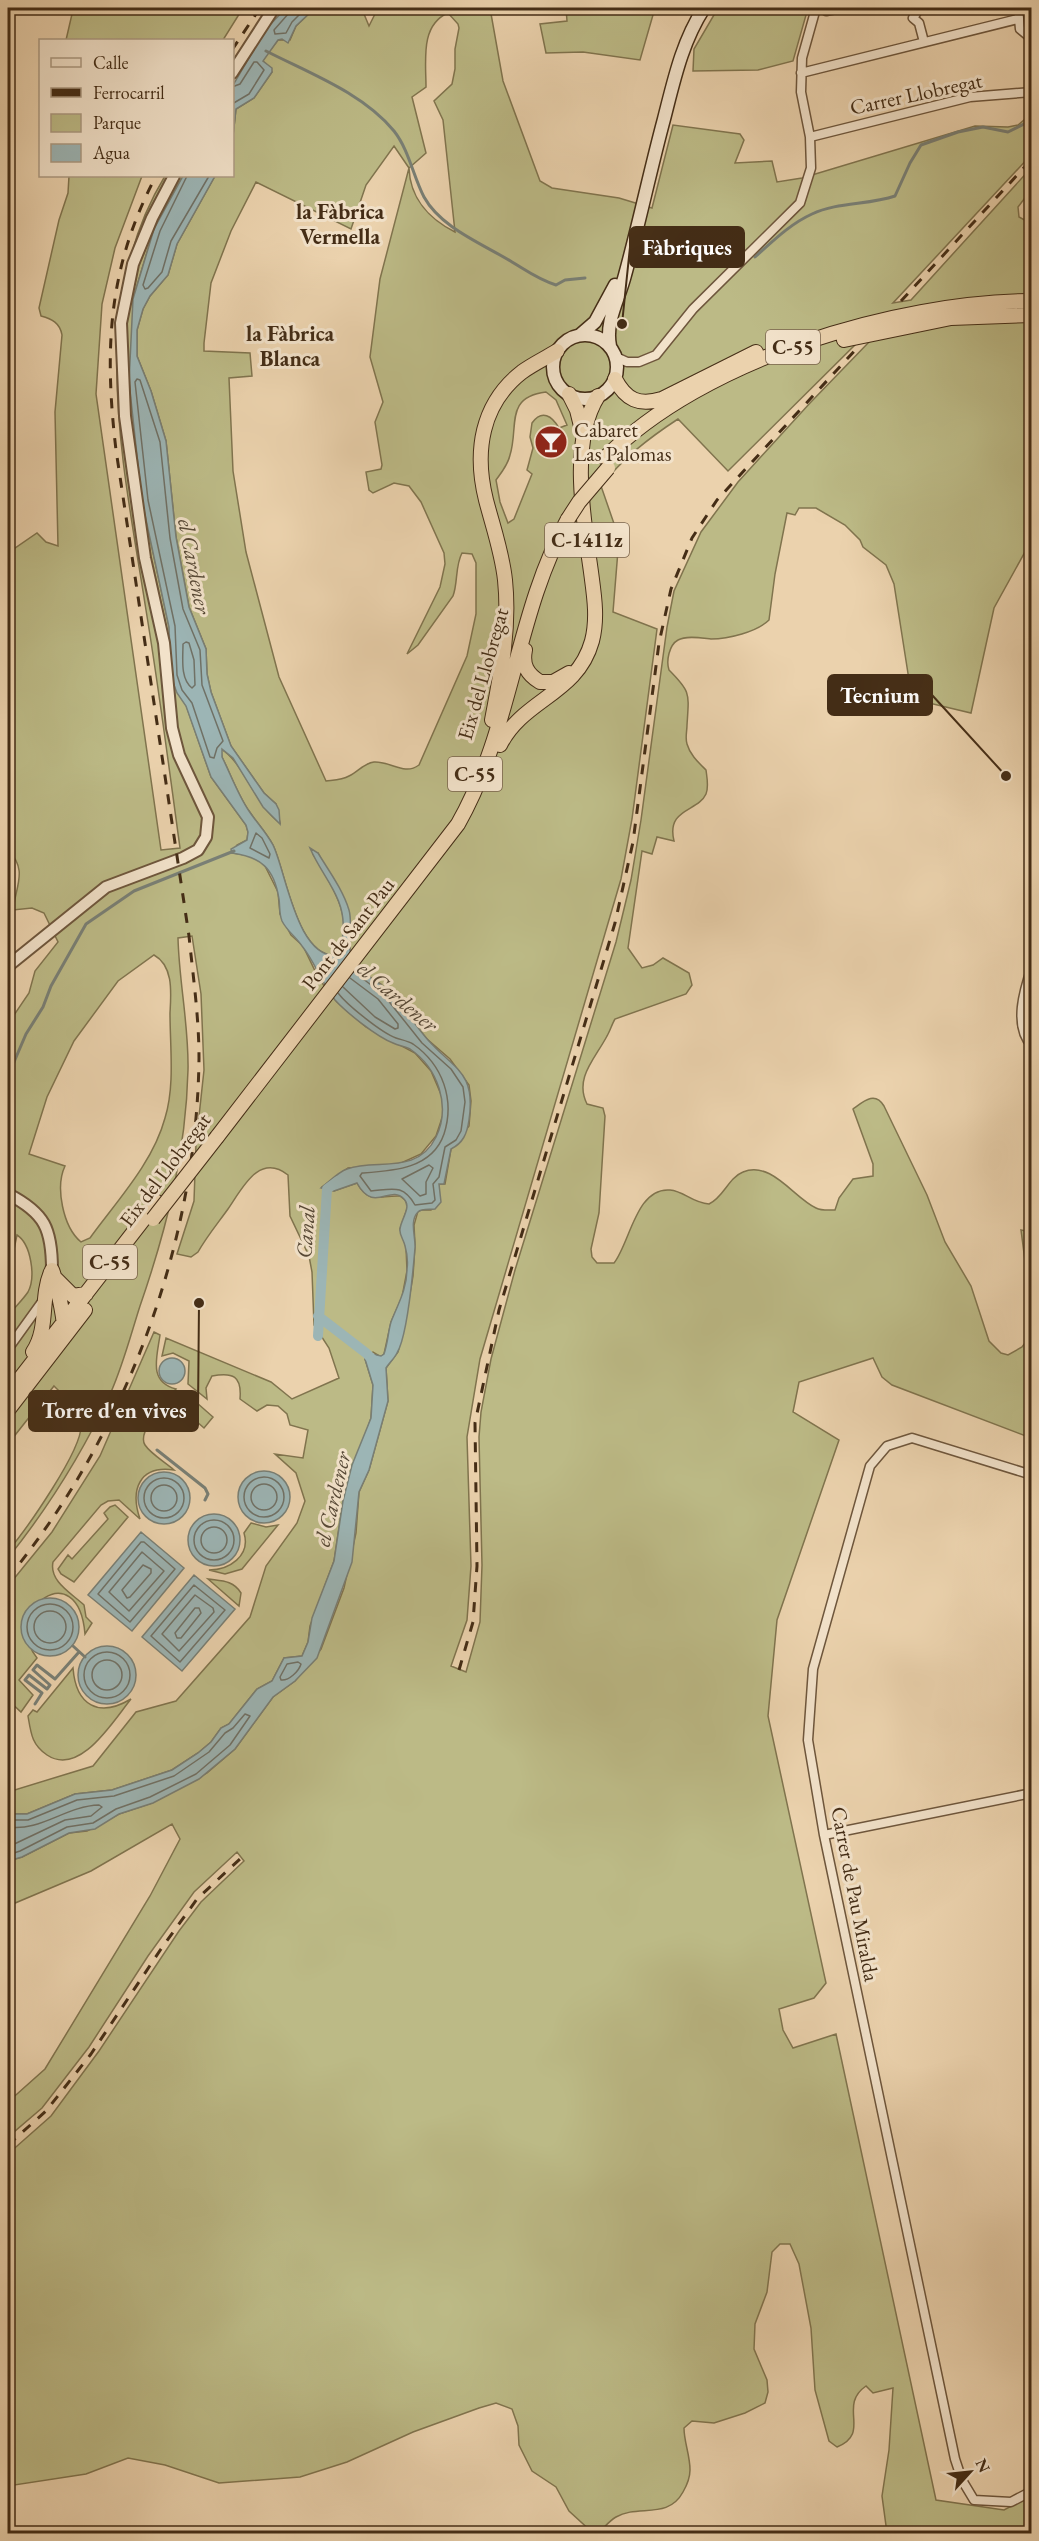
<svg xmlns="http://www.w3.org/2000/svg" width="1039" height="2541" font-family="'EB Garamond',serif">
	<rect width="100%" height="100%" fill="#ebd2ad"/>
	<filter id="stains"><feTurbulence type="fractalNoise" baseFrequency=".00333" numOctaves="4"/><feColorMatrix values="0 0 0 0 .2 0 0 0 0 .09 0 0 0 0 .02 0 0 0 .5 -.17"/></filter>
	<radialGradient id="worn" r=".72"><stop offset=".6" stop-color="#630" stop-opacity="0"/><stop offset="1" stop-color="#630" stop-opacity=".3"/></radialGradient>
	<path fill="#bcba86" stroke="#80744e" stroke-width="1.5" fill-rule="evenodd" d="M76 8H243L223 40H66L72 14Z
		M315 8H366L364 14 369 26 378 8H490L503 81 540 181 552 188 619 198 652 208 673 125 740 134 744 140 735 163 772 161 777 182 802 178 975 126 1008 127 1018 125 1031 114V155L893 303 911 300 1031 168V190L1018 207 1019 217 1032 224 1031 541 994 608 971 713 912 699 894 584 886 565 863 547 860 540 845 525 816 508H799L795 515 787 513 775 574 769 620C757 632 728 639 711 639 702 638 686 635 678 640 669 645 666 661 669 670 691 692 689 693 687 725 687 731 685 738 687 744 690 755 699 763 706 770 707 778 709 787 706 794 698 812 666 808 674 841L657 837 652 854 642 851 628 948 642 968 653 965 663 958 689 973 692 985 686 994 615 1019C612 1024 610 1031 607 1036 595 1059 574 1078 587 1104L603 1108 605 1116 599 1213 591 1249 592 1257 597 1263H614C630 1243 636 1187 670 1190 684 1191 692 1203 709 1204 724 1197 728 1178 743 1172 771 1160 794 1198 816 1208 822 1211 829 1210 835 1210L839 1198 853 1179 873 1176V1164L853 1109C864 1101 875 1091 884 1106L927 1195 945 1242 971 1286 989 1341 1001 1353 1008 1355 1022 1347 1031 1335V1438L892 1385 882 1377 873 1358 799 1382 793 1412 839 1440 777 1620 768 1716 826 1983 814 1998 779 2009 783 2030 793 2048 836 2034 936 2500 1004 2510 1031 2496V2533H887L882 2496 889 2450 893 2388 873 2393 866 2386C837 2406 872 2433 837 2447L829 2441 815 2390 811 2328 799 2264 790 2244H780L772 2252 767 2292 755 2324 754 2349 767 2380 768 2392 765 2403 745 2413 714 2423 692 2421 684 2428C684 2442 690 2455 690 2470 690 2478 687 2485 683 2492 668 2520 638 2504 616 2517 609 2521 604 2528 598 2533H593L569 2511 556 2487 532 2471 519 2445 518 2426 512 2409 496 2403 479 2408 413 2432 347 2462 300 2477 219 2483 165 2465 128 2458 86 2474 8 2486V2154L51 2116 99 2051 179 1931 201 1902 244 1861 237 1852 194 1892 148 1956 89 2047 42 2108 8 2137V2102L45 2069 150 1896 180 1839 172 1824 91 1871 8 1906V1861L22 1857 69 1833 87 1831 119 1814 152 1803 207 1773 235 1749 273 1697 295 1681 321 1649 344 1588 356 1533 359 1492 369 1470 388 1401 386 1368 398 1352 405 1323 413 1276 415 1245 414 1225 418 1211 422 1210H431L439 1184H445L451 1149 469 1126 471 1101 469 1085 450 1059 427 1039 381 984 361 971 355 964 350 950 351 927 348 909 318 853 313 854C332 886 354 916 340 955 297 963 286 871 273 845 266 832 257 823 249 811 238 795 231 775 222 757L221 749C243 761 255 805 280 823L276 804 264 793 231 746 211 692 207 674 206 649 189 607 176 537 166 441 151 391 137 356V330L143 309 150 296 168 275 177 244 215 176H232L233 136 236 109 254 98 272 72 263 61 264 58 278 40H290L296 26ZM448 13 458 24 459 28 455 49V69L452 84 434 101 443 120 455 232C429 219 410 198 409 168L426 153 412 97 426 87C426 61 420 25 448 13ZM394 146 409 168 380 279 370 357 383 402 375 422 382 465 381 469 366 472 369 490 373 493 394 483 409 486 421 502 444 553 445 564 440 587 407 654 418 645 453 596C458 583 455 566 462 553L472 554 476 563V614L467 656 419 765C404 776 391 761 374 762 364 763 358 772 349 776 342 780 334 780 326 781L279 677 246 552 233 471 229 378 252 376 250 353 204 351V343L211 283 231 231 256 182 351 229 366 185ZM870 341 810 403 738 482 701 532 674 591 667 627 641 820 631 880 616 942 515 1270 491 1359 481 1412 479 1437 482 1565 480 1622 466 1672 451 1666 467 1620 471 1566 467 1437 480 1359 621 879 632 819 657 629 613 612 619 538 601 486C623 458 649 438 678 419L728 471 856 344ZM546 392 556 400 567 425 559 428C552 416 542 409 532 423L530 437 533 448 527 470 532 474 514 519 508 523 500 502 496 480C501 473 508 465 510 455 519 427 504 397 546 392Z
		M566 8H655L640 60 583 52 546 53 540 24 567 21Z
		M718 8H808L793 61 758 70 693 71 694 49Z
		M69 176H142L115 248 102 304 96 394 161 850 180 848C169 768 159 689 146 610 124 467 85 307 165 176H183L154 229 133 299 142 501 169 627 174 686 186 705 211 777 246 825 248 832 247 840 237 845 232 853 252 856 264 864 278 892 280 914 291 935 303 946 319 979 337 1002 366 1027 415 1053 431 1071 443 1099V1115L436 1136 421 1154 399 1164 348 1168 322 1187 334 1191 357 1183C369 1205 379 1195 400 1196L405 1200 408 1206 400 1229 406 1247 407 1271 402 1297 391 1322 384 1354 381 1357 373 1352 366 1355 365 1359 373 1385 371 1418 343 1501 334 1561 310 1626 308 1642 302 1656 284 1658 272 1681 257 1689 229 1724 221 1728 211 1742 198 1753 172 1770 112 1790 75 1794 27 1814H8V1792L93 1766 136 1712 176 1701 250 1617 266 1566 297 1523 305 1501 296 1473 275 1454 303 1458 308 1430 290 1425 287 1414 278 1406 267 1405 257 1411 240 1399C242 1376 233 1372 212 1376L206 1388 207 1399 188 1384 189 1361 173 1353 162 1356 166 1338 271 1382 292 1399 339 1378 329 1348 314 1325 312 1272 309 1256 290 1216 288 1175C259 1152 242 1189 228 1209 218 1223 207 1236 198 1252L191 1257 177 1254 194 1201 196 1144 204 1070 201 994 192 936 178 938C179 982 189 1026 188 1070 186 1152 167 1228 140 1306 131 1334 123 1365 111 1392 84 1450 48 1508 8 1558V1551C25 1531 85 1447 81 1423 79 1408 64 1396 54 1386L8 1444V1305L13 1310C18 1304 24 1298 28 1292 36 1277 31 1244 17 1235L8 1278V1031L14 1015 29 993 35 971 58 942 44 913 32 908 13 910C16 885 28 870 8 850V553L37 533 46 542 58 546 55 412 62 335C60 323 52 319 41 316L39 308 59 220 68 193ZM154 955C174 966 171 994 170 1013 170 1047 175 1086 165 1118 153 1163 116 1202 90 1238L81 1242C63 1227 55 1187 65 1166L29 1154 47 1097 74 1041 118 981Z
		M1021 1230 1031 1232V1293L1028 1284Z
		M154 1332 160 1335C157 1357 148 1382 176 1389 168 1399 136 1431 145 1445 151 1454 165 1462 174 1470 139 1465 130 1490 140 1519L119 1500 108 1501 101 1505 53 1562C49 1581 71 1593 84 1605L86 1617 92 1623 85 1634C78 1553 0 1611 37 1658L19 1680 33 1695 21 1712 8 1700V1586L52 1532 100 1456Z
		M188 1395 213 1417 204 1428 178 1405Z
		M115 1505 128 1517 74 1582 61 1574 58 1569 68 1555 72 1559 108 1519 104 1513 110 1507Z
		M251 1523 266 1527 278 1525 242 1569 225 1574 209 1570C229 1570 251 1556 244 1533Z
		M208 1579C221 1581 233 1580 241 1593L239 1606Z
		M73 1668C76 1706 99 1718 131 1699 113 1721 80 1777 47 1755 32 1745 31 1734 28 1716L33 1710 37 1712Z"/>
	<path fill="#9cb5b5" stroke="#797f75" stroke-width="1.5" d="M286 8H315L296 26 288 43 282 39 278 40 263 61 272 68V72L254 98 236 109 233 136V85L266 29Z
		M183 176H215L177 244 168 275 150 296 143 309 137 330V356L151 391 166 441 176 537 189 607 206 649 207 674 211 692 231 746 264 793 276 804 279 810 280 824 263 807 233 758 222 749V757C231 775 238 795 249 811 257 823 266 832 273 845 286 871 297 963 340 955 343 947 342 940 343 931 346 897 322 877 310 848L318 853C329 871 343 890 349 910 354 928 344 948 355 964 363 976 378 980 387 990 403 1005 414 1024 428 1040 455 1070 476 1072 469 1120 467 1134 463 1143 451 1149L444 1184H439L441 1202 435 1209C430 1210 422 1208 418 1212 409 1221 416 1238 415 1248 413 1271 408 1335 397 1353 394 1359 389 1363 386 1368L388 1401 369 1470 359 1492 352 1562 317 1658 295 1681 273 1697 235 1749 199 1779 153 1803 119 1814 95 1829 69 1833 22 1857 8 1861V1814H27L75 1794 112 1790 172 1770 198 1753 211 1742 221 1728 229 1724 257 1689 272 1681 284 1658 302 1656 308 1642 312 1618 334 1561 343 1501 352 1465 371 1418 373 1385 365 1359 368 1353 381 1356 384 1354C388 1343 388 1332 391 1322 398 1304 407 1289 407 1269 408 1262 407 1253 405 1246 404 1240 399 1235 400 1229 401 1219 412 1207 404 1199 390 1184 374 1214 357 1183L334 1191 321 1188C329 1182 338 1172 347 1169 376 1158 417 1176 436 1137 451 1106 438 1068 410 1049 404 1046 399 1046 393 1043 377 1037 347 1013 335 1000 321 982 315 962 302 946 296 937 287 931 282 921 279 914 280 906 279 899 274 868 261 857 232 853L231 849 247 840 248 832 246 825 211 777 186 706 177 693 171 677 169 627 142 501 129 382 133 299 154 229Z
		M159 1371a13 13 0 1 1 26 0a13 13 0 1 1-26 0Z
		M238 1497a26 26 0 1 1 52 0a26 26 0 1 1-52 0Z
		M138 1498a26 26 0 1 1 52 0a26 26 0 1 1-52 0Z
		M188 1540a26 26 0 1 1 52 0a26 26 0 1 1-52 0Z
		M141 1532 184 1568 132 1631 88 1595Z
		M194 1575 235 1609 182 1671 142 1637Z
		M21 1627a29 29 0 1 1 58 0a29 29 0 1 1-58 0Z
		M78 1675a29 29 0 1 1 58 0a29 29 0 1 1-58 0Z"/>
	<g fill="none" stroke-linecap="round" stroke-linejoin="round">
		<path stroke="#707166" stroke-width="1.5" d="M290 8 289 13 274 30 275 34 286 33 292 22 306 8
			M232 87 240 84 254 62H257L264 70 249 94 232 104
			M187 176 160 231 143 285 145 289 148 288 162 272 171 241 209 176
			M137 379 140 380 160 442 170 538 183 609 200 650 202 685 223 741 217 748 214 758 210 757 192 703 182 690 177 675 175 626 148 500 135 382Z
			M186 642 189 643 194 660 195 685 192 688C180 679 183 658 183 644Z
			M256 833 262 838 270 854 269 858 250 848Z
			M343 987 375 1017 395 1029 398 1028V1024L378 999 350 978
			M338 993C347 1005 382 1033 396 1038 402 1040 408 1041 413 1044 443 1065 455 1100 444 1134 432 1169 393 1171 362 1173L360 1176 371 1191C393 1189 403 1184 415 1205L432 1203 435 1200 433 1184 439 1177 445 1147 456 1140 461 1131 465 1102 463 1087 451 1069 422 1043 383 994 354 972
			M429 1165 433 1168 426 1182V1194L420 1196 402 1179Z
			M244 1497a20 20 0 1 1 40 0a20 20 0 1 1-40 0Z
			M144 1498a20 20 0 1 1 40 0a20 20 0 1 1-40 0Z
			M251 1497a13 13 0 1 1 26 0a13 13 0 1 1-26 0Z
			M151 1498a13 13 0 1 1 26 0a13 13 0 1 1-26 0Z
			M194 1540a20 20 0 1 1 40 0a20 20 0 1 1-40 0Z
			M201 1540a13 13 0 1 1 26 0a13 13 0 1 1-26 0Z
			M141 1542H144L175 1569 130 1622 98 1594Z
			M142 1552 164 1571 129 1611 109 1592Z
			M143 1565 151 1569V1573L130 1597 127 1598 122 1590Z
			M194 1585 225 1610 180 1662 151 1636Z
			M195 1595 213 1608 214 1612 179 1651 162 1634Z
			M27 1627a23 23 0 1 1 46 0a23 23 0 1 1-46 0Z
			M195 1608H199L201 1613 181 1638H177L175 1633Z
			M34 1627a16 16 0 1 1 32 0a16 16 0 1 1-32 0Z
			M84 1675a23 23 0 1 1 46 0a23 23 0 1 1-46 0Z
			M92 1675a15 15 0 1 1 30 0a15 15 0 1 1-30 0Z
			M298 1662 301 1664C299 1671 289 1681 281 1680L280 1677 287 1664Z
			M8 1820H28L77 1800 114 1796 174 1776 209 1752 225 1733 233 1728 245 1714 250 1716 230 1745 196 1774 150 1797 116 1809 93 1823 67 1827 20 1851 8 1855
			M8 1827C40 1832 66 1806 99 1805L102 1807 91 1816 65 1820 8 1847"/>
		<path stroke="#797f75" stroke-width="3" d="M266 51C309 73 363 93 394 131 409 150 413 176 424 197 441 228 483 244 512 262 527 271 539 280 556 285L565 280 585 278
			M755 257C773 241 790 224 812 214 837 202 869 205 895 196L910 163 921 145 958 132 983 127 1008 132 1032 120
			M8 1076 26 1034 43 1007 51 986 86 924 134 891 234 851
			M157 1450 205 1488 208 1494 205 1500
			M73 1646 85 1657
			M35 1704 42 1693 25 1680 29 1675 47 1689 50 1685 33 1670 37 1665 55 1679 79 1652"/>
		<path stroke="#9cb5b5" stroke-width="10" d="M318 1316 366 1353 376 1363
			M318 1336 327 1189 338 1181"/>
		<g stroke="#6e563c" stroke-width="11">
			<path id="minor" d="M916 8 917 12 913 18 919 23 924 42
				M1018 8 1020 29 1032 39
				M826 11 841 8
				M801 73 1018 19
				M810 137 970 97 1032 92
				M616 357 627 362H639L656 355 693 309 800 203 811 168 810 137 801 92 802 58 816 8
				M1032 967C1024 990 1013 1026 1032 1046
				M8 1349 44 1299
				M1032 1475 912 1438 887 1446 870 1466 813 1669 808 1740 824 1835 955 2459 962 2480 974 2500 1011 2502 1032 2491
				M824 1835 1032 1793"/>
		</g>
		<g stroke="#6e563c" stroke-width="14">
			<path id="tertiary" d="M232 73 274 8
				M8 966 106 887 183 858 198 850 206 837 208 817 179 755 172 728 164 643 145 558 125 416 121 323 133 264 152 218 174 176
				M8 1194C45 1213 52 1229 52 1270"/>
		</g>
		<g stroke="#442d16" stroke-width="15">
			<path id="secondary" d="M553 367a32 32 0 1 1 64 0a32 32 0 1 1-64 0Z
				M580 335 595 322 615 285
				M610 346C605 321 619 299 625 275 639 224 650 171 664 119 674 80 682 42 704 8"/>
		</g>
		<g stroke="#442d16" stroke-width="16">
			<path id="trunk" d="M844 340 951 318 1032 315
				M615 379C626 400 639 406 662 399L756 352
				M569 394 577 410 582 430
				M605 458C703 359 895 302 1032 301
				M525 650C522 665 527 674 540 682H553L569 673
				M492 720C501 673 510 628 505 580 502 552 493 527 486 500 474 452 481 404 522 372 533 364 546 358 557 351
				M500 745C524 698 577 695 592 641 598 618 594 595 591 572 584 521 569 442 598 396
				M217 1137 458 824C513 727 515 614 568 519
				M52 1270C56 1280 64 1316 64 1328
				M56 1279 73 1296 86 1294
				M33 1352C49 1328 40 1298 51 1272
				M8 1394 157 1202
				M8 1410 85 1310"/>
		</g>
		<use href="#minor" stroke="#f2e2ca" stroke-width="8"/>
		<use href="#tertiary" stroke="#f2e2ca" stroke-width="10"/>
		<use href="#secondary" stroke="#f2e2ca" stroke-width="12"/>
		<use href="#trunk" stroke="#ebd2ad" stroke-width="14"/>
		<path stroke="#442d16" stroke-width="3" stroke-dasharray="10 10" stroke-linecap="butt" d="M232 50 260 8
			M901 301 1032 159
			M8 1578C126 1434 197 1244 199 1058 199 1017 193 976 189 936L116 450C104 349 108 267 156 176
			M459 1670 473 1622 477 1566 475 1423 499 1310 615 923 633 842 659 643 671 589 692 538 717 500 859 346
			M8 2145 46 2111 91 2054 161 1949 197 1899 241 1858"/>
		<g stroke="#442d16" stroke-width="16" stroke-linecap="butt">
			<path id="trunk-bridge" d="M568 519 579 502 608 468
				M153 1219 217 1137"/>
		</g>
		<use href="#trunk-bridge" stroke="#ebd2ad" stroke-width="14"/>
	</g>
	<defs>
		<g id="bar-disc" transform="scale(1.725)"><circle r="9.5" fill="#8f2418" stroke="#f2e2ca"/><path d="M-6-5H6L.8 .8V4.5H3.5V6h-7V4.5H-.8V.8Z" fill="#fff"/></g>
	</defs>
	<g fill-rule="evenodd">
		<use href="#bar-disc" x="551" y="442"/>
	</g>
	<g text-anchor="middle" stroke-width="6" stroke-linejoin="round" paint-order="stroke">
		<g fill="#f2e2ca" stroke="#78634c" stroke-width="1.5">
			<rect x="766" y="330" width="54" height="34" rx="4.5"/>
			<rect x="545" y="523" width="84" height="34" rx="4.5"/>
			<rect x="448" y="757" width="54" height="34" rx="4.5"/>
			<rect x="83" y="1245" width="54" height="34" rx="4.5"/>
		</g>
		<g font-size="20" font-weight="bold" fill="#442d16">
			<text x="793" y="354">C-55</text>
			<text x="587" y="547">C-1411z</text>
			<text x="475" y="781">C-55</text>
			<text x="110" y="1269">C-55</text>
		</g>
		<g font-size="21" fill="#442d16" stroke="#f2e2ca">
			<text transform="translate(916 94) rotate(-12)" y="7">Carrer Llobregat</text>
			<text transform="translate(483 674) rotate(-74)" y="7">Eix del Llobregat</text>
			<text transform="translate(348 934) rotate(-52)" y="7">Pont de Sant Pau</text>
			<text transform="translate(165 1170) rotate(-53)" y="7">Eix del Llobregat</text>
			<text transform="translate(855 1894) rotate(79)" y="7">Carrer de Pau Miralda</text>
		</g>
		<g font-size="21" fill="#442d16" stroke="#f2e2ca" text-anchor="start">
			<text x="574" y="437">Cabaret<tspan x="574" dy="24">Las Palomas</tspan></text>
		</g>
		<g font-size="22" font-weight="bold" fill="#442d16" stroke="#f2e2ca">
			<text x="340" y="219">la Fàbrica<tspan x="340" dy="25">Vermella</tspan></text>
			<text x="290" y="341">la Fàbrica<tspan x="290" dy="25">Blanca</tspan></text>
		</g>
		<g font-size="22" font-style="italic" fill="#564836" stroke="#f2e2ca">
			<text transform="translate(195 566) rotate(79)" y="8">el Cardener</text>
			<text transform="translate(398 996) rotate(40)" y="8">el Cardener</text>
			<text transform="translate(305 1232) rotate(-86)" y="8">Canal</text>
			<text transform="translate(332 1499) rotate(-77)" y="8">el Cardener</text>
		</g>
	</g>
	<path fill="none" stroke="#442d16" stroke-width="2" d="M622 324L630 247M1006 776L932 695M199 1303L198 1411"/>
	<g fill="#442d16" stroke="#f2e2ca" stroke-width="2">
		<circle cx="622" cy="324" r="6"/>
		<circle cx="1006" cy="776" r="6"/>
		<circle cx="199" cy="1303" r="6"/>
	</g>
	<g fill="#442d16" stroke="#442d16" stroke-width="2">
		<rect x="630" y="227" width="114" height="40" rx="6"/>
		<rect x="828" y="675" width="104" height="40" rx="6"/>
		<rect x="29" y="1391" width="169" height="40" rx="6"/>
	</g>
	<g font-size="22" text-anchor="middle" font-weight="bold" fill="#fff">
		<text x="687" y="255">Fàbriques</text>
		<text x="880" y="703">Tecnium</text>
		<text x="114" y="1418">Torre d'en vives</text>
	</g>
	<rect width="1039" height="2541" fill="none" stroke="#ebd2ad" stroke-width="30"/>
	<rect x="9" y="9" width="1021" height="2523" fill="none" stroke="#442d16" stroke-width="3"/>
	<rect x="15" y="15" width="1009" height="2511" fill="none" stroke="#442d16" stroke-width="1.5"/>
	<rect x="39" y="39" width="195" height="138" fill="#f2e2ca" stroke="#ac9a82" stroke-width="1.5"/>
	<rect x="51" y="58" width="30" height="9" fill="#f2e2ca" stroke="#ac9a82" stroke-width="1.5"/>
	<text x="93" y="69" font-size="18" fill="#442d16">Calle</text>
	<rect x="51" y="88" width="30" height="9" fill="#442d16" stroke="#ac9a82" stroke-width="1.5"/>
	<text x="93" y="99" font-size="18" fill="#442d16">Ferrocarril</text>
	<rect x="51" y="114" width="30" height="18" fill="#bcba86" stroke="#ac9a82" stroke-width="1.5"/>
	<text x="93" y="129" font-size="18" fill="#442d16">Parque</text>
	<rect x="51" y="144" width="30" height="18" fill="#9cb5b5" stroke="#ac9a82" stroke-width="1.5"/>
	<text x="93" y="159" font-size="18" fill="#442d16">Agua</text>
	<g transform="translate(970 2472) rotate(63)" stroke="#f2e2ca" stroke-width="4.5" paint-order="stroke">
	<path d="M0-4.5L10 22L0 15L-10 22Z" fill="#442d16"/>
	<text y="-9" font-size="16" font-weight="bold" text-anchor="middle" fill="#442d16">N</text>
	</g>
	<rect width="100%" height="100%" filter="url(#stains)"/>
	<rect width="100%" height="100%" fill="url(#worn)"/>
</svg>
